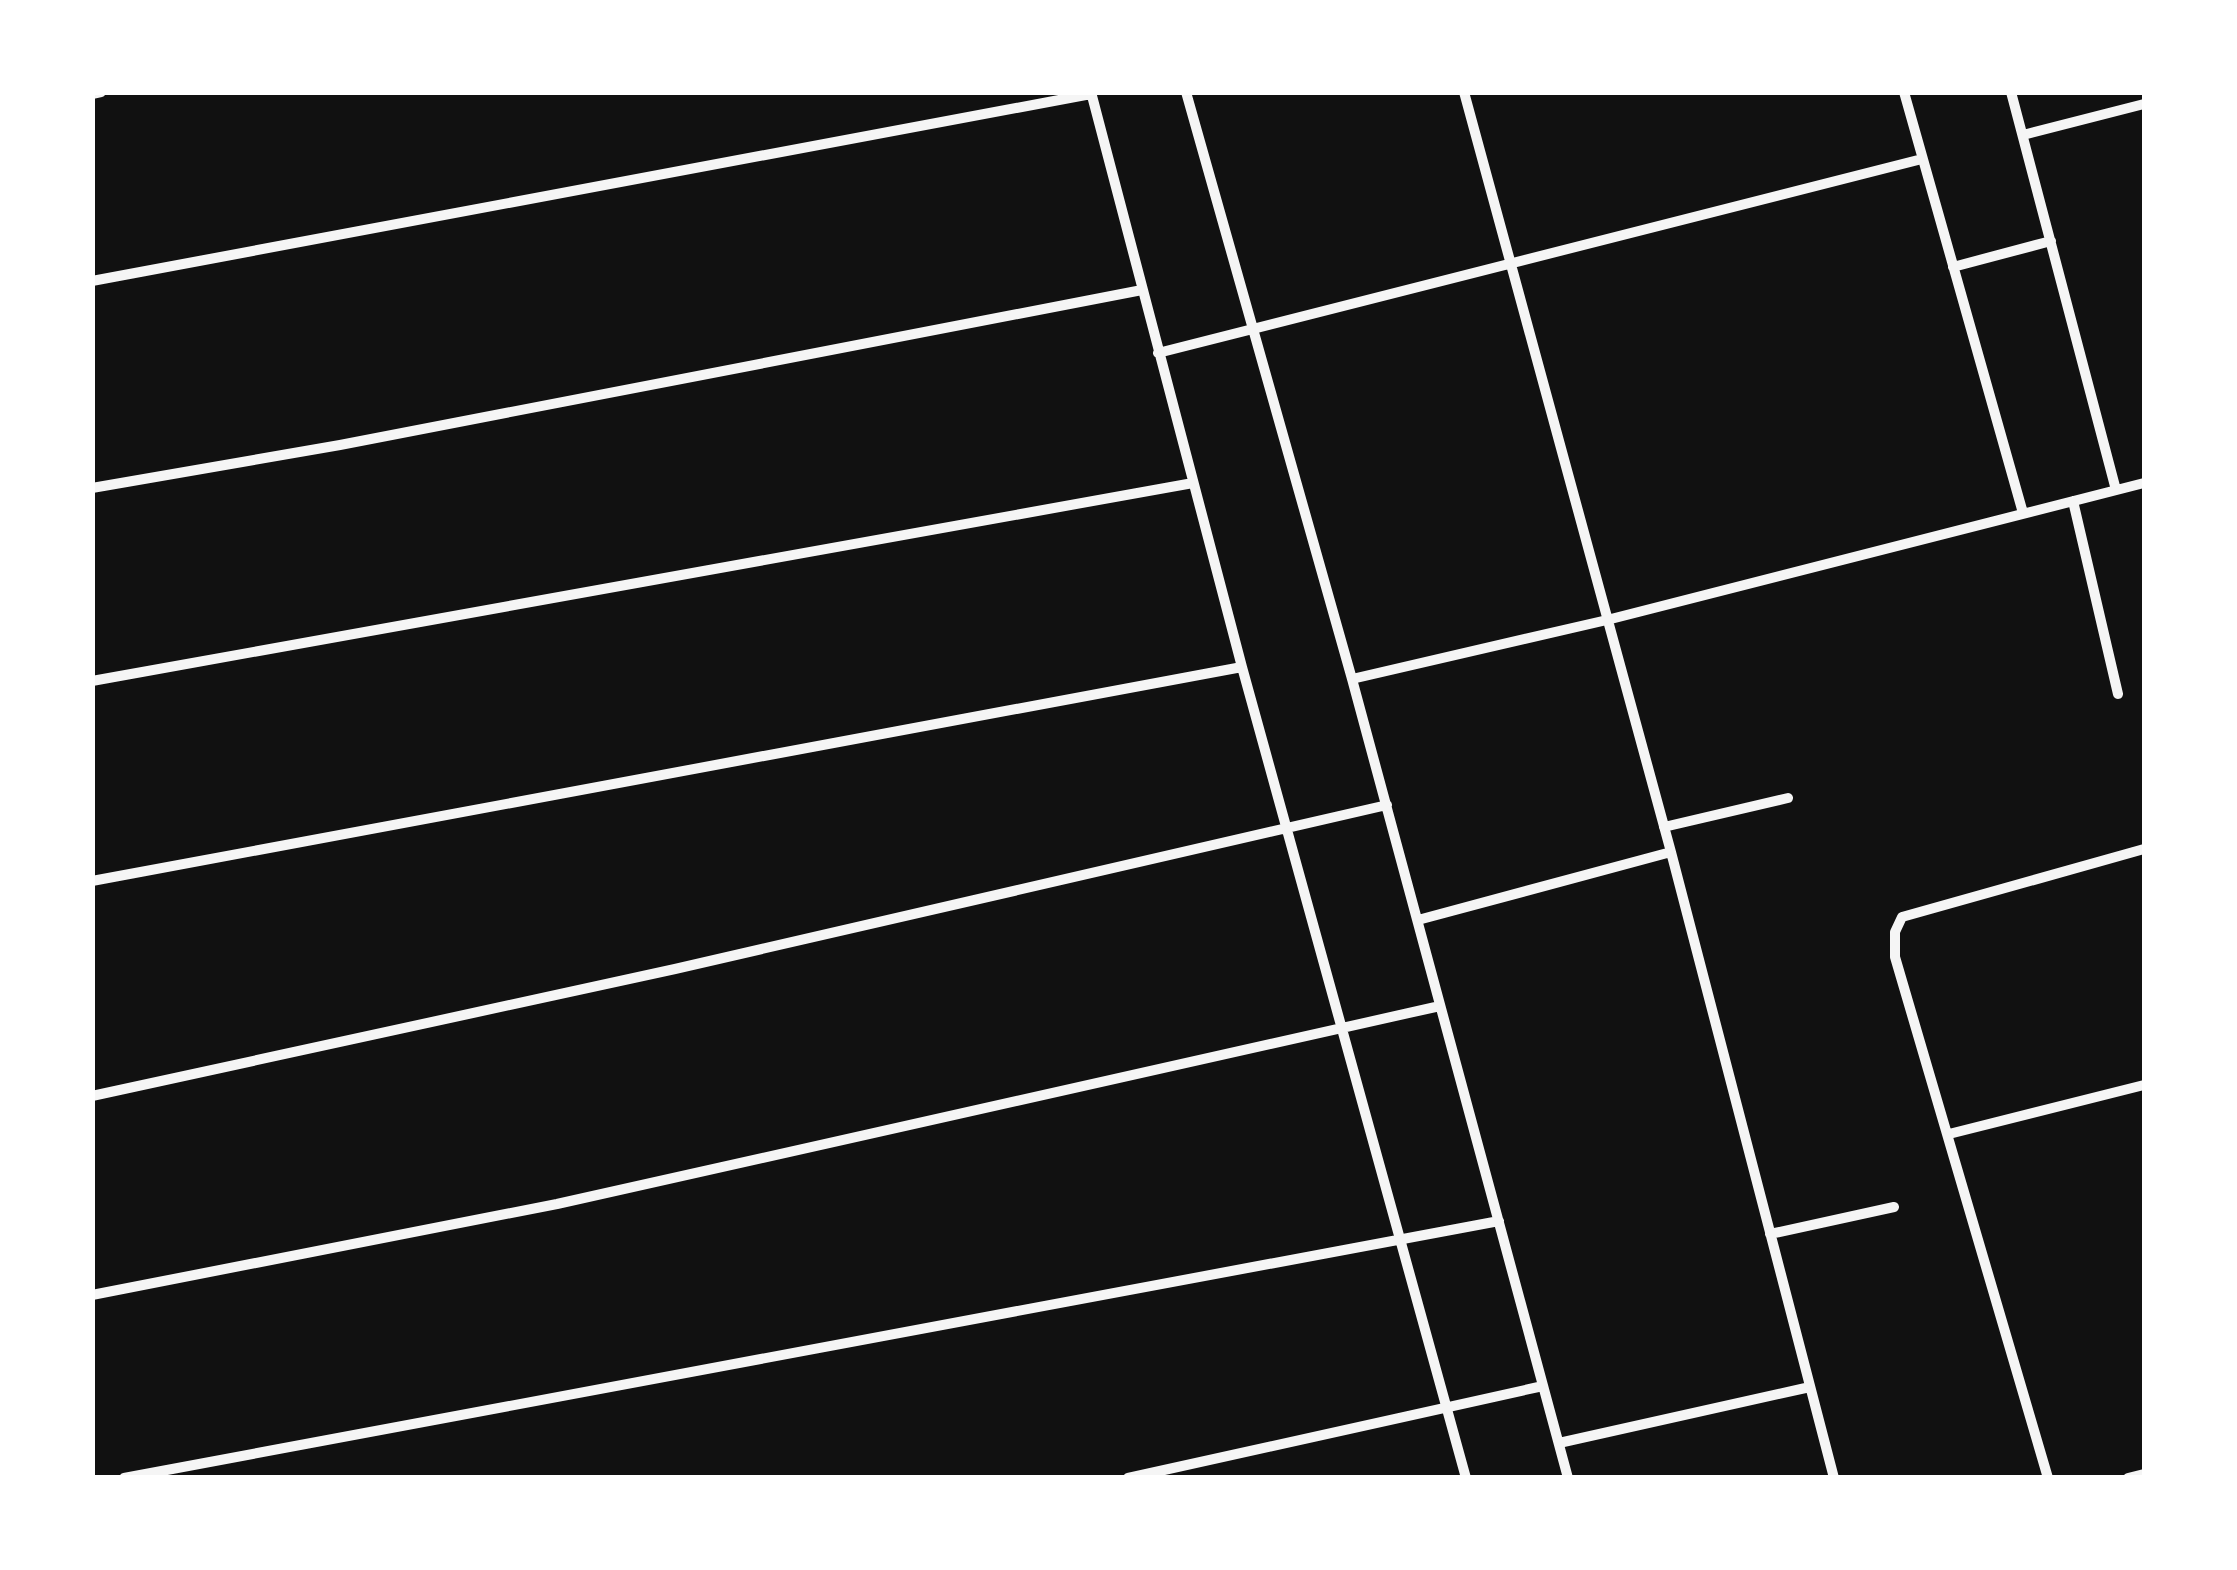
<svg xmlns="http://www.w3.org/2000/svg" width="2237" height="1570" font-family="Spectral,serif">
	<rect width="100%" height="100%" fill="#111"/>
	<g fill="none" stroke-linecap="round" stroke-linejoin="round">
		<path stroke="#f5f5f5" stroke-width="10" d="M1091 92 1242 667 1466 1478
			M1186 92 1352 679 1568 1478
			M1464 92 1671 852 1834 1478
			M1904 92 2023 513
			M2011 92 2116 490
			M92 94 101 92
			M2023 135 2144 104
			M1953 267 2051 241
			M92 281 1091 94
			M1158 353 1922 159
			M92 488 340 445 1142 290
			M2073 501 2118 694
			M1352 679 1607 620 2144 483
			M92 681 1193 483
			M1664 827 1788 798
			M92 881 1242 667
			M1418 920 1671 852
			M92 1096 675 969 1387 805
			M1949 1134 2144 1085
			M1770 1234 1894 1207
			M92 1295 557 1204 1440 1006
			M1559 1443 1810 1387
			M124 1478 1499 1221
			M1128 1478 1543 1386
			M2048 1478 1895 957V932L1902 917 2144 849
			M2128 1478 2144 1474"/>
	</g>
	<rect width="2237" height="1570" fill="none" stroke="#ffffff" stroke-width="190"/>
</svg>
